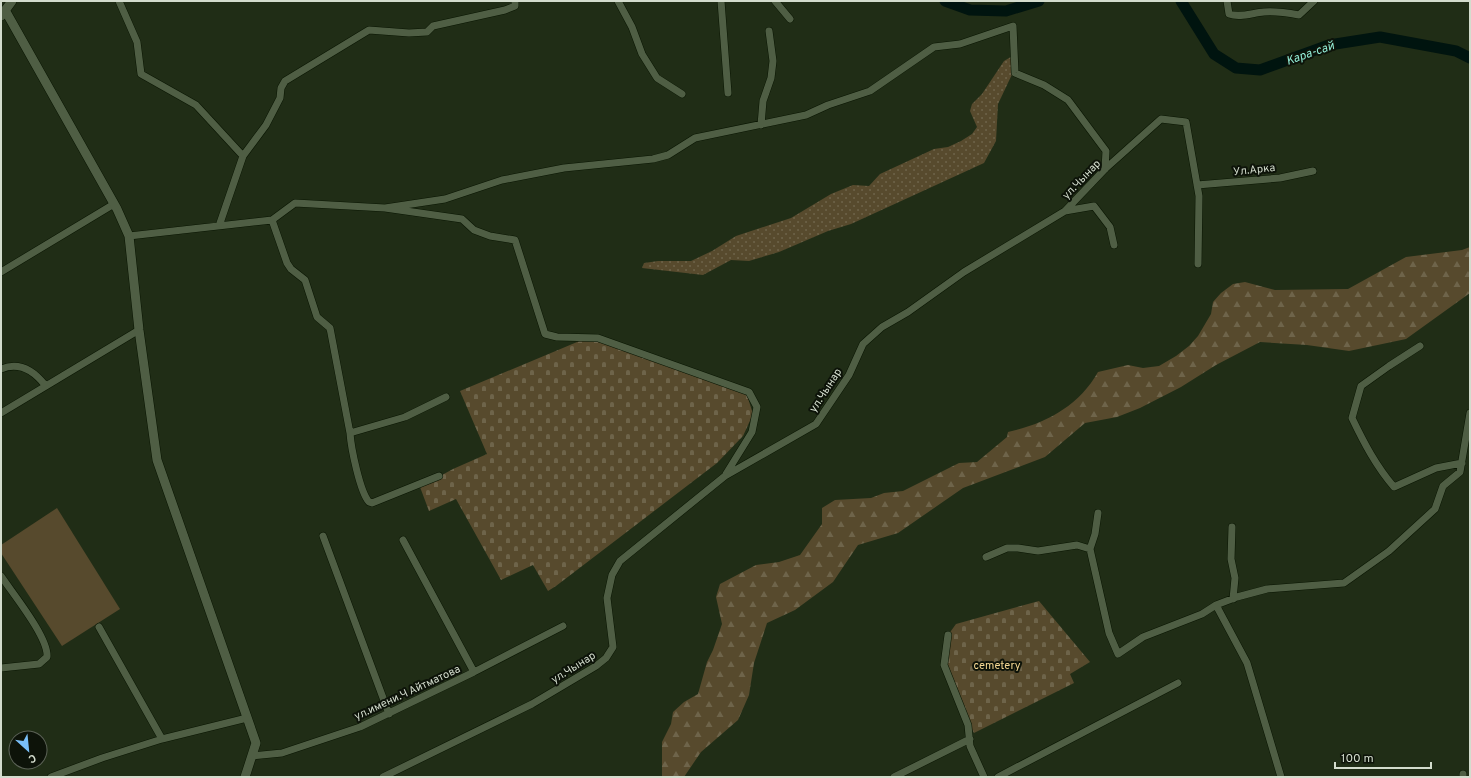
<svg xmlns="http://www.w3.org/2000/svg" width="1471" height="778" font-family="Overpass,sans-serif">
	<defs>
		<pattern id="grass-dots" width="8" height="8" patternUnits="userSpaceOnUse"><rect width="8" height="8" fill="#574a2d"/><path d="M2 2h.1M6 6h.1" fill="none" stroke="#6e644a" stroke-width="1.8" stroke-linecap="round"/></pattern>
		<pattern id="forest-firs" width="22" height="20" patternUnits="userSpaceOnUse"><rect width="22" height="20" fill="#574a2d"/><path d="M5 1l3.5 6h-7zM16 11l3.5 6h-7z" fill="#6e644a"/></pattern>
		<pattern id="cemetery-stones" width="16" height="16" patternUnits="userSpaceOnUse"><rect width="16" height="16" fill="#574a2d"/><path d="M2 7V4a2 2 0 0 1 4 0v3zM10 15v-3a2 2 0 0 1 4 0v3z" fill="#6e644a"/></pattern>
	</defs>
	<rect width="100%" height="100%" fill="#202d16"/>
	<path fill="url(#grass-dots)" d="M1014 55 1016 66 998 104 996 141 984 163 851 224 828 231 779 252 749 261 731 260 703 275 642 268 644 263 658 261H691L712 251 736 236 791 218 831 194 853 185 869 186 880 174 934 149 948 147 961 141 972 134 977 127 970 111 972 104 982 94 1004 61Z"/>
	<path fill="url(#forest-firs)" d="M1470 247V293L1406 339 1349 351 1307 345 1260 342 1216 365 1181 387 1140 408 1117 417 1085 423 1045 457 963 488 898 533 858 545 833 582 795 610 767 623 754 663 749 695 738 720 701 752 684 777H662V742L671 724 673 712 684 702 698 694 707 662 713 650 722 624 716 597 720 584 756 565 779 562 800 555 822 524V508L835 500 871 498 884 493 903 491 959 463 977 462 1007 437 1008 432C1045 424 1079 406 1098 372L1128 365 1143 368 1159 366 1176 356 1189 346 1198 336 1211 314 1213 302 1221 293 1233 284 1245 282 1275 290 1348 289 1406 257 1462 250Z"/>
	<path fill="url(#cemetery-stones)" d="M589 337 673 365 747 395 753 414 743 436 717 463 556 586 548 591 533 565 501 580 456 499 429 511 420 487 453 469 487 454 460 391Z
		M1039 601 1090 662 1070 674 1074 683 974 733 950 690 943 642 956 624Z"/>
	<path fill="#574a2d" d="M57 508 120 609 62 646 1 553V545Z"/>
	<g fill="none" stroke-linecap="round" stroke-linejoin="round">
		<path stroke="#00140f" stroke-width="11" d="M945 1 970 10 1006 11 1039 1
			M1181 1 1214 54 1236 68 1260 70 1329 45 1380 37 1456 51 1470 58"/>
		<g stroke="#091502" stroke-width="8">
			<path id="street" d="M119 1 137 42 141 74 196 105 243 156
				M618 1 632 27 642 54 657 78 682 94
				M721 1 728 93
				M775 1 790 19
				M1227 1 1229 14C1240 18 1252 13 1264 12 1276 11 1288 13 1299 15L1314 1
				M761 125 763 101 771 78 773 61 769 31
				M1197 185 1280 178 1313 171
				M385 208 445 199 502 180 564 168 653 159 668 155 695 138 806 115 828 105 870 91 934 47 960 44 1013 26 1015 73 1044 85 1068 100 1106 151 1105 169
				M1065 211 1094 206 1110 227 1114 245
				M272 220 287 263 291 269 305 280 317 317 330 328 350 433
				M219 226 243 156 266 125 280 98 281 88 285 81 369 30 409 33 427 32 433 26 505 10 515 6V1
				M129 236 272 220 295 203 385 208 462 219 474 230 490 236 515 240 545 334 557 337 598 338 749 392 757 407 752 432 726 474
				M1 272 114 204
				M1420 346 1389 366 1361 386 1352 418C1364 443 1376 466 1394 487L1436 468 1462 463
				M1 369C20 361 34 371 45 385
				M1 413 139 330
				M439 476 372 503 369 502C360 492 351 448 350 433L405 417 446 397
				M1098 513 1095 534 1090 549 1109 633 1118 654 1143 637 1202 614 1216 605
				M1232 527 1231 559 1235 578 1233 599
				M323 536 389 714
				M403 540 474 672
				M986 557 1007 548H1018L1038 551 1077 545 1090 549
				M1 576C13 594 49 638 47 657L39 664 1 668
				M99 627 162 739
				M948 635 944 665 968 725 970 746 984 777
				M252 756 282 753 360 727 474 672 563 626
				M51 777 102 758 162 739 247 718
				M383 777 532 704 596 666 606 658 613 647 607 598 612 575 620 561 725 476 816 424 849 375 863 344 882 327 908 312 964 272 1065 211 1105 169 1161 119 1186 122 1199 196 1198 264
				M894 777 970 739
				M998 777 1178 683
				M1281 777 1247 663 1216 605 1237 597 1267 589 1344 583 1389 551 1435 509 1443 486 1460 472 1470 413
				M1463 777V774"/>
		</g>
		<g stroke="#091502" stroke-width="10">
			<path id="secondary" d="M5 10 117 209 129 236 139 330 157 460 256 743 245 777
				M1 16 12 1"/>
		</g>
		<use href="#street" stroke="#4f5e44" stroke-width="7"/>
		<use href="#secondary" stroke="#4f5e44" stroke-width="9"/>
	</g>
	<g text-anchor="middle" stroke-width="4" stroke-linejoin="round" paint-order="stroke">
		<g font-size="11" fill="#d3dccd" stroke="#0d1309">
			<text transform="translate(1254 169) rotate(-6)" y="4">Ул.Арка</text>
			<text transform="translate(1081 179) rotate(-46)" y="4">ул.Чынар</text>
			<text transform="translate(825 390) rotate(-57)" y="4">ул.Чынар</text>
			<text transform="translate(573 667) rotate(-32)" y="4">ул.Чынар</text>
			<text transform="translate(407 692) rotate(-25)" y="4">ул.имени.Ч Айтматова</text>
		</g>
		<g font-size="11" fill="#f4d792" stroke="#0d1309">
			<text x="997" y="669">cemetery</text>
		</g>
		<g font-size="12" font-style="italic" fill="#93eed8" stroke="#0d1309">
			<text transform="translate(1310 53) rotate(-19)" y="4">Кара-сай</text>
		</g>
	</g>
	<rect width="1471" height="778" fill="none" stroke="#d3dccd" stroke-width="4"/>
	<g transform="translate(28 750) rotate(153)"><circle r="19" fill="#0d1309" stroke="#5c6357"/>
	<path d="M0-3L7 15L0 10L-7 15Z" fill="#79bff8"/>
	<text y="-6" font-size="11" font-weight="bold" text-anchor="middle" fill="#d3dccd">С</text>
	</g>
	<path d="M1335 762v6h96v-6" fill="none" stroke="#d3dccd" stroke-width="2"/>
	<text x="1341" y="762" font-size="12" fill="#d3dccd" stroke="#0d1309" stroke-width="3" paint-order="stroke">100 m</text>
</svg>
